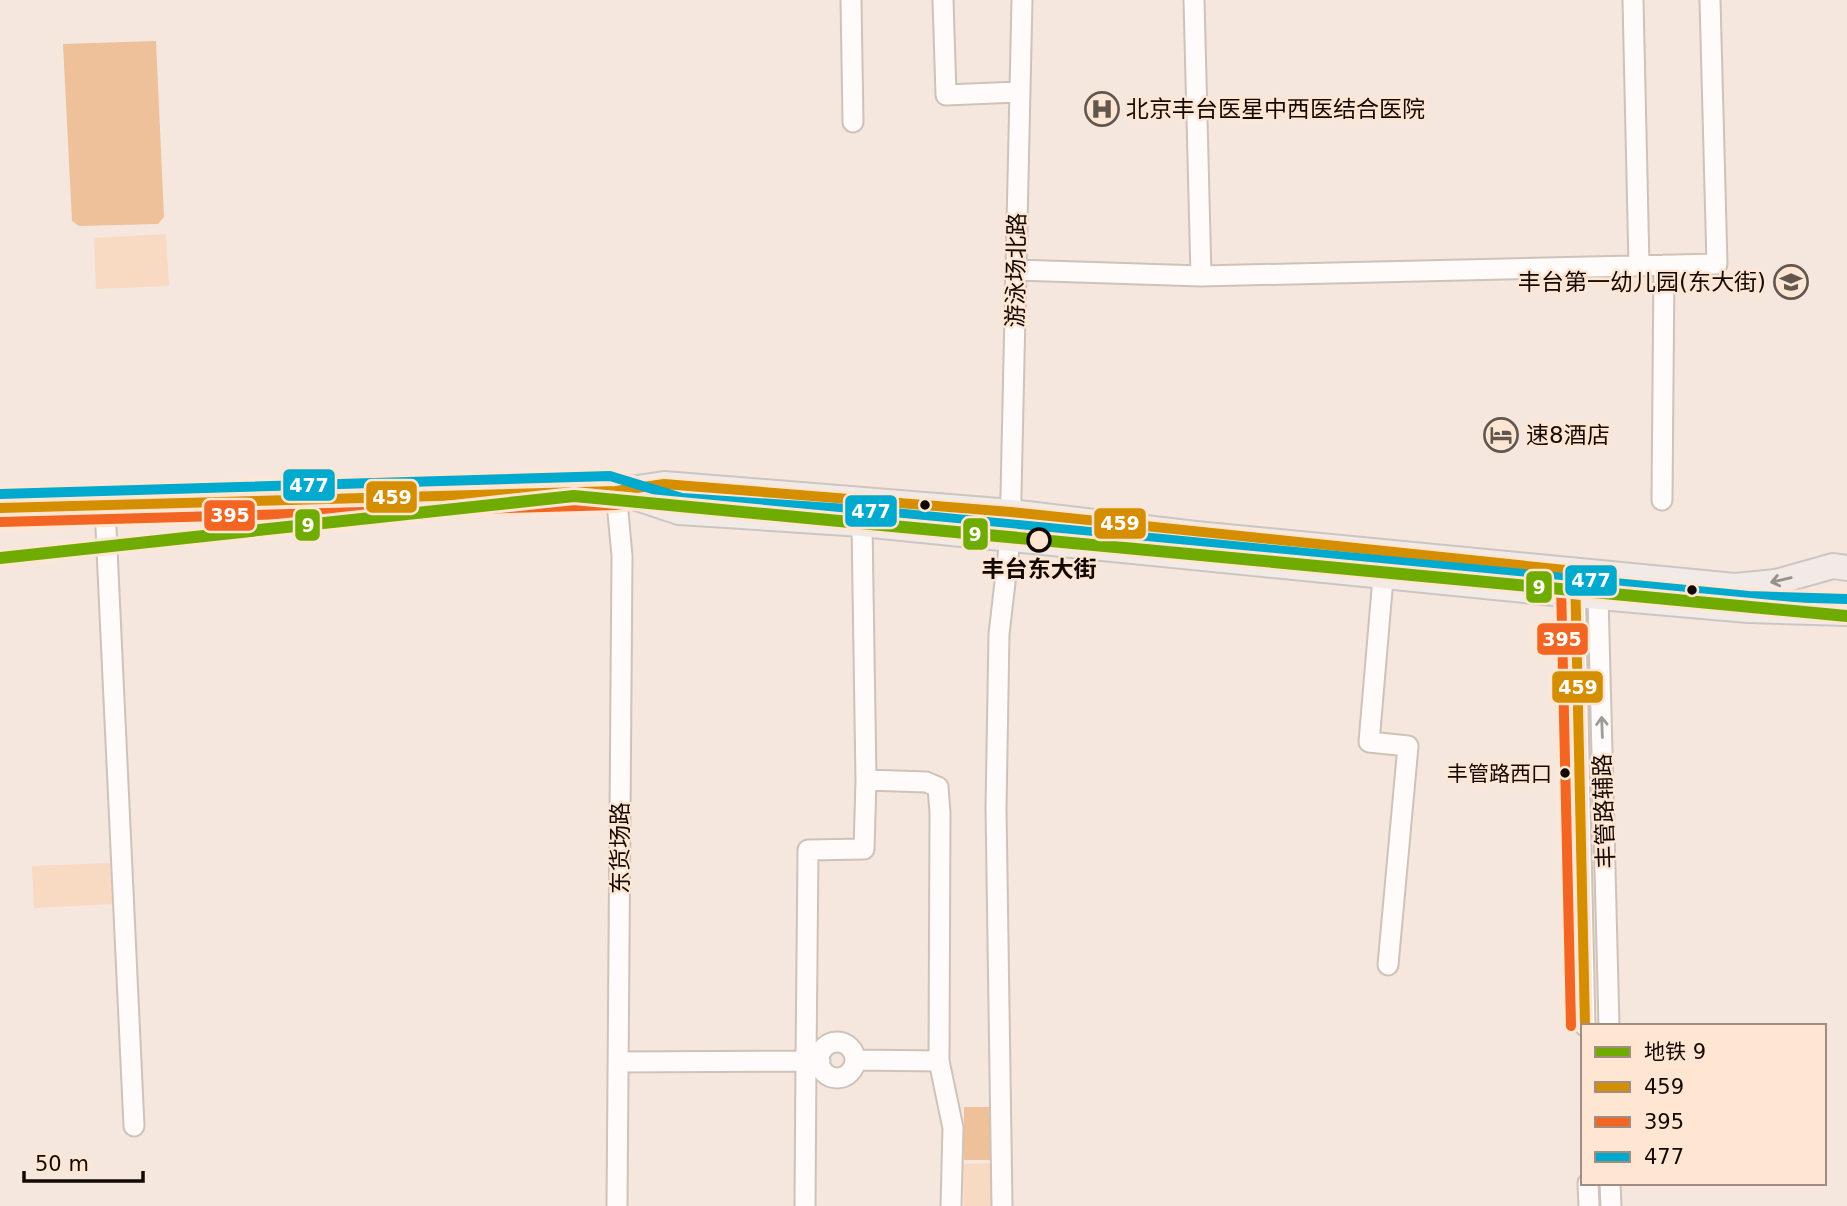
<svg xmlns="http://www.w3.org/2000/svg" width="1847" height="1206" font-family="'DejaVu Sans','Noto Sans SC',sans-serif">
	<rect width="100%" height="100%" fill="#f5e7dd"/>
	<path fill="#f8d9c1" d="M166 234 169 286 96 289 94 238Z
		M111 863 113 904 34 908 32 866Z
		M997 1163V1206H964L963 1164Z"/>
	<path fill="#efc19a" d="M156 41 164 217 158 224 79 226 72 221 63 44Z
		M964 1107H998L997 1160H964Z"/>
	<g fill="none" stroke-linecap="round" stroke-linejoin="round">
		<g stroke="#cec2b9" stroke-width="23">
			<path id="minor" d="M851 0 853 122
				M943 0 946 95 1020 92
				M1194 0 1201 276 1717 264 1710 0
				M1633 0 1639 266
				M1016 270 1201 276
				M1662 500 1664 265
				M105 507 134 1126
				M0 508 616 491 622 556 617 1206
				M862 524 866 780 926 782 938 787 940 813 939 1061 953 1128 951 1206
				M1383 578 1369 742 1408 746 1388 965
				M1575 582 1585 1026
				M1598 596 1609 1026
				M819 1060a18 18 0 1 1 36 0a18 18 0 1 1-36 0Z
				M855 1060 939 1061
				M618 1062 806 1061 808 850 864 849 866 780
				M1588 1183 1589 1206
				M1610 1183 1611 1206
				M805 1206 806 1061H820
				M1002 1206 996 808 999 634 1010 539 1022 0"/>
		</g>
		<g stroke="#ccc5c1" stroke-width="28">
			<path id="major" d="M624 490 664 484 1011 512 1196 534 1735 586 1776 582 1833 566 1847 568
				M616 491 679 512 862 524 1543 592 1748 610 1847 613"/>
		</g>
		<use href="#minor" stroke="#fefbfa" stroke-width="19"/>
		<use href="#major" stroke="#f1eae6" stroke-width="24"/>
		<g stroke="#ffe6d3" stroke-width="16">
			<path id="bus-1" d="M0 508 616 491 664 484 1011 512 1575 571 1585 1026"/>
		</g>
		<g stroke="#ffe6d3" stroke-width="16">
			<path id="bus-2" d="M0 522 616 505 664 498 1010 526 1561 584 1571 1026"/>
		</g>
		<g stroke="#ffe6d3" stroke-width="16">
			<path id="bus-3" d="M0 494 610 476 682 498 863 510 1749 596 1847 599"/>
		</g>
		<use href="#bus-1" stroke="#d58e00" stroke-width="10"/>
		<use href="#bus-2" stroke="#f26522" stroke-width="10"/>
		<use href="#bus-3" stroke="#00a9ce" stroke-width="10"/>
		<g stroke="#ffe6d3" stroke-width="18">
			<path id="metro-1" d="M0 558 574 496 1847 616"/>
		</g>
		<use href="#metro-1" stroke="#70ab01" stroke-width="12"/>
	</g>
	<defs><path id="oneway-shaft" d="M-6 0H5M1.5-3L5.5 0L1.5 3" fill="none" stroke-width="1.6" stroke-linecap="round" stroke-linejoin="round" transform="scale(1.75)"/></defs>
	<use stroke="#98908b" href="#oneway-shaft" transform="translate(1781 580) rotate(167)"/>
	<use stroke="#a09a97" href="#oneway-shaft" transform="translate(1602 727) rotate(-92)"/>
	<defs>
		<g id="hospital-ring" transform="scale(1.75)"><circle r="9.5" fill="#ffe6d3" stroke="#62574f" stroke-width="1.5"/><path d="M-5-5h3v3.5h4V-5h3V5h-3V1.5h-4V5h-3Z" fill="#62574f"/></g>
		<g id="school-ring" transform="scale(1.75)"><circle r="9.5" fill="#ffe6d3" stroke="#62574f" stroke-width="1.5"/><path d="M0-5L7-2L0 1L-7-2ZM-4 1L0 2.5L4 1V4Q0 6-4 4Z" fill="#62574f"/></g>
		<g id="hotel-ring" transform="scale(1.75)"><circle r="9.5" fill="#ffe6d3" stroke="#62574f" stroke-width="1.5"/><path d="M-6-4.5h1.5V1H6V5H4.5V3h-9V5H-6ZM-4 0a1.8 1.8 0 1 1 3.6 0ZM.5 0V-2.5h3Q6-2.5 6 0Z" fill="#62574f"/></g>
	</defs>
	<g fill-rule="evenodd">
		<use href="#hospital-ring" x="1102" y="109"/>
		<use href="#school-ring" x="1791" y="282"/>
		<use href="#hotel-ring" x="1501" y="435"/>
	</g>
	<g fill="#130903" stroke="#ffe6d3" stroke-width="2.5">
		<circle cx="925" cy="505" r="6"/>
		<circle cx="1692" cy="590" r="6"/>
		<circle cx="1565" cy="773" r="6"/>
	</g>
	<circle fill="#ffe6d3" stroke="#130903" stroke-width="3.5" cx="1039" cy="540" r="11"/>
	<g text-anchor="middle" stroke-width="5" stroke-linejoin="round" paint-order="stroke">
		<g font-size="21" fill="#130903" stroke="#ffe6d3" text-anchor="end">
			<text x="1552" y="781">丰管路西口</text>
		</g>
		<g font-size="23" fill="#130903" stroke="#ffe6d3" text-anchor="start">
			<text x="1126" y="117">北京丰台医星中西医结合医院</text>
			<text x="1766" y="290" text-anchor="end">丰台第一幼儿园(东大街)</text>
			<text x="1526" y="443">速8酒店</text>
		</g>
		<g font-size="23" fill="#130903" stroke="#ffe6d3">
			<text transform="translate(1016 270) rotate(-89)" y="8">游泳场北路</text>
			<text transform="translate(1604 811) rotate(-92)" y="8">丰管路辅路</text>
			<text transform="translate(620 848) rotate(-90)" y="8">东货场路</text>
		</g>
		<g font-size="23" font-weight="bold" fill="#130903" stroke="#ffe6d3">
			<text x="1039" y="577">丰台东大街</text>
		</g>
	</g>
	<g stroke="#ffe6d3" stroke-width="2.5">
		<rect x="282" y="468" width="54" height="34" rx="7" fill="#00a9ce"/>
		<rect x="365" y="480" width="53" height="34" rx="7" fill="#d58e00"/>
		<rect x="844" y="494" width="54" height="34" rx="7" fill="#00a9ce"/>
		<rect x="203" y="499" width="53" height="33" rx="7" fill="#f26522"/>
		<rect x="1093" y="507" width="54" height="33" rx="7" fill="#d58e00"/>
		<rect x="294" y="508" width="27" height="34" rx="7" fill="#70ab01"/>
		<rect x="962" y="517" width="27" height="34" rx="7" fill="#70ab01"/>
		<rect x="1564" y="564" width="54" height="33" rx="7" fill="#00a9ce"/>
		<rect x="1525" y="570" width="28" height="34" rx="7" fill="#70ab01"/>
		<rect x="1536" y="622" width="53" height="34" rx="7" fill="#f26522"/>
		<rect x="1551" y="670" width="53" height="34" rx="7" fill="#d58e00"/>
	</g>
	<g font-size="19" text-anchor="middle" font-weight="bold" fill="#fff">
		<text x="309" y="492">477</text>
		<text x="392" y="504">459</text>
		<text x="871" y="518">477</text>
		<text x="230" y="522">395</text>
		<text x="1120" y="530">459</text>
		<text x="308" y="532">9</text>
		<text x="975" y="541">9</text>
		<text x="1591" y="587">477</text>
		<text x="1539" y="594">9</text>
		<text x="1562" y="646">395</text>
		<text x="1578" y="694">459</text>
	</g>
	<rect x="1581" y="1024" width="245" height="161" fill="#ffe6d3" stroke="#a18e80" stroke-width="2"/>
	<rect x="1595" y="1047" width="35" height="10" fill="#70ab01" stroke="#a18e80" stroke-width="2"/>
	<text x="1644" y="1059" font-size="21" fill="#130903">地铁 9</text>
	<rect x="1595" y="1082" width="35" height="10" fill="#d58e00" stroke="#a18e80" stroke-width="2"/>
	<text x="1644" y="1094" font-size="21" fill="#130903">459</text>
	<rect x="1595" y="1117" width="35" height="10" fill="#f26522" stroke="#a18e80" stroke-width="2"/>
	<text x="1644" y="1129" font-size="21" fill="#130903">395</text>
	<rect x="1595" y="1152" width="35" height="10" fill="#00a9ce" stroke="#a18e80" stroke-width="2"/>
	<text x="1644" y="1164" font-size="21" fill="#130903">477</text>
	<path d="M24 1171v10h119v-10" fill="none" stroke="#130903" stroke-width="3.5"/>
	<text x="35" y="1171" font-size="21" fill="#130903" stroke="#ffe6d3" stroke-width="5" paint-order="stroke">50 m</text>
</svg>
